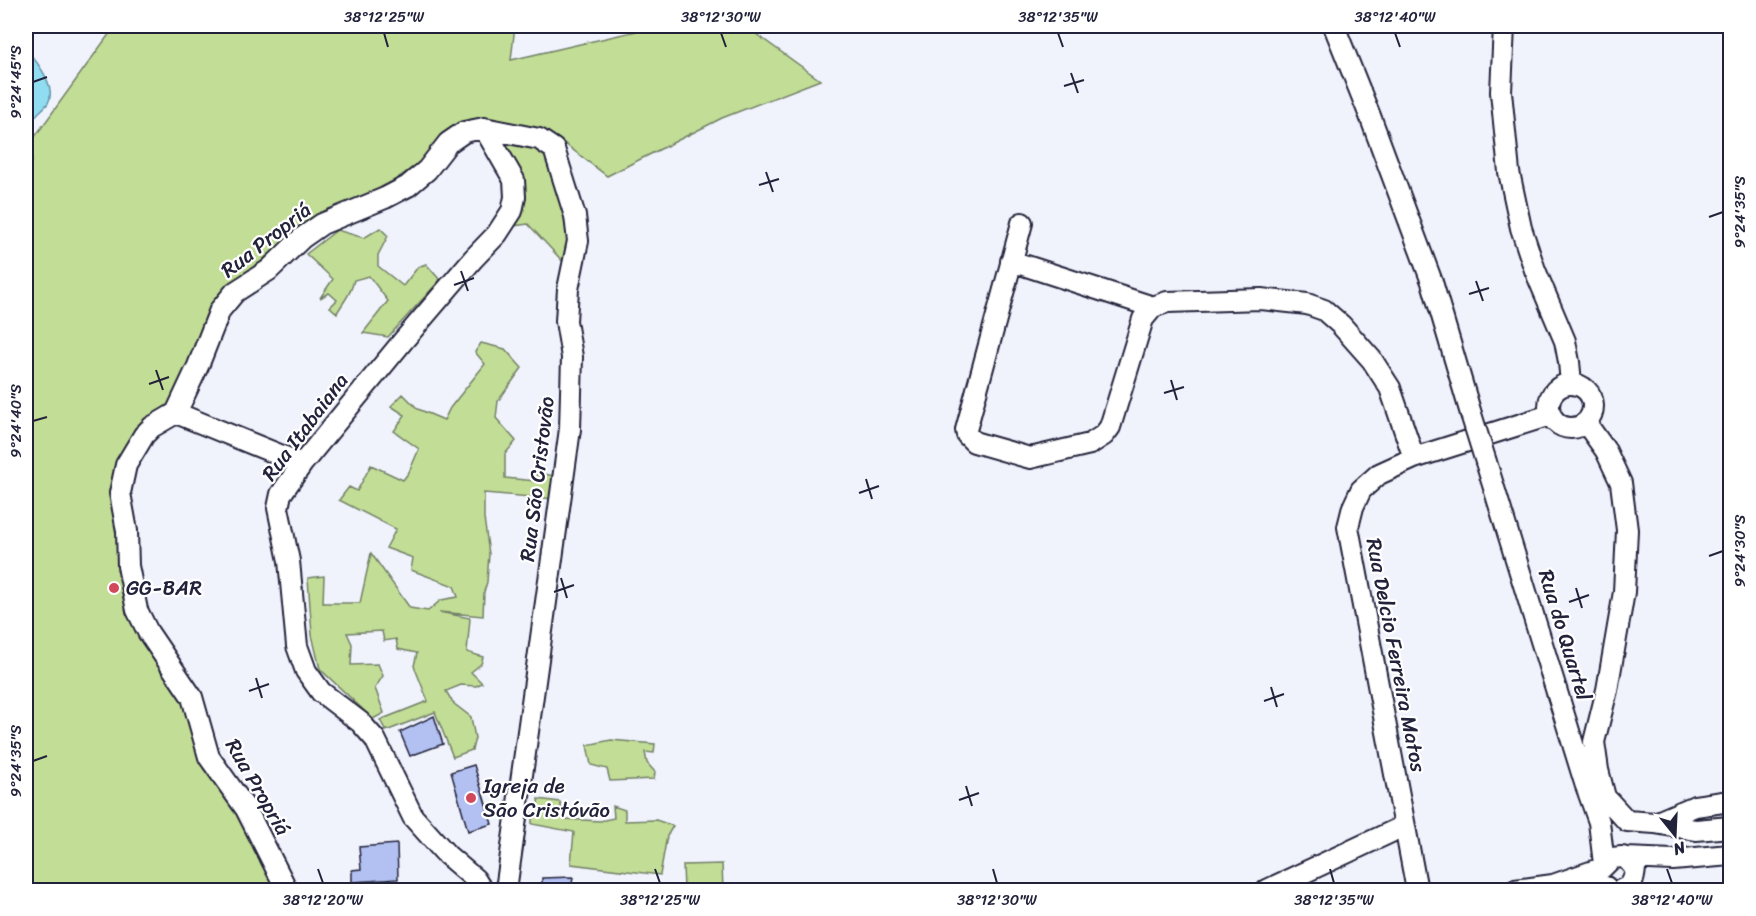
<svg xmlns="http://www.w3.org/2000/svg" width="1756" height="916" font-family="Sriracha,sans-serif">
	<rect width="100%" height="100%" fill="#f0f3fc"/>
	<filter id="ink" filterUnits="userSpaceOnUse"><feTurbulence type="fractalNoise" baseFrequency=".0167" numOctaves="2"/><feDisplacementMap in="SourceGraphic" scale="12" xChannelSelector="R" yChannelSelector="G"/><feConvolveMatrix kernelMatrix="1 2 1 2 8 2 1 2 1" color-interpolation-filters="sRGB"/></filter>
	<g filter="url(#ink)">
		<path fill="#c2dd95" stroke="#728068" stroke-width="1.5" d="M115 26H515L511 60 658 26H745L820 80 722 118 607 176 556 137 489 119 449 131 422 161 386 186 311 218 220 297 175 398 143 425 120 462 110 498 119 538 131 615 187 699 213 777 241 821 280 890H26V149Z
			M493 134 551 154 571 217 567 266 528 224 513 226 515 218Z
			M380 228 388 236 378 255V266L403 286 418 267 426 264 440 280 388 337 363 333 388 301 369 276 354 280C351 295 344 300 337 313L330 307 337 300 329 293 320 298 333 279 306 254 337 230 364 238Z
			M481 343 505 349 522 368 498 401 496 418 516 441 505 454V478L536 481V472L558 477 555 499 484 493V518L489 554 487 582 484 592 483 616 439 612 470 618 467 652 483 657 481 664 471 672 482 683 476 686 461 685 446 691 453 703 471 717 475 738 472 750 453 757 435 712 386 731 380 720 428 701 414 666 417 653 398 649 396 639 384 641 382 631 347 633 352 644 351 665 378 664 383 676 375 688 384 713 373 719 320 669 312 635 308 578 324 576 323 603H360L371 553 410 608 428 611 441 600 458 597 454 586 411 570 413 558 386 548 396 529 339 500 349 487 357 491 371 465 403 480 409 472 419 449 394 431 405 415 391 406 403 394 418 409 444 420 450 408 485 364 475 352Z
			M611 740 655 744 654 753 645 752 647 763 655 772 654 779 610 781 607 769 591 765 587 745Z
			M538 799 560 802 565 819 600 821 614 818 613 806 625 810V821L656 820 673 826 667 836 660 875 571 864 574 832 532 824V813L539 814Z
			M722 864 723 890H684L683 865Z"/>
		<path fill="#90dcf1" stroke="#6492a8" stroke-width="1.5" d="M26 50C37 61 57 87 48 103 44 109 36 113 33 120 28 130 33 151 32 162L29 167 26 170Z"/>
		<path fill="#b2c1f2" stroke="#22223b" stroke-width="1.5" d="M434 716 443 744 410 756 400 732Z
			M474 765 492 824 468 831 451 772Z
			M397 844 398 879 352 882V870L361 869 359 847Z
			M573 877 571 890H542V878Z"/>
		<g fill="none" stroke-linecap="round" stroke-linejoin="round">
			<g stroke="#22223b" stroke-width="24">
				<path id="minor" d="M1334 26 1370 116 1432 282 1471 414
					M1504 26 1501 92 1509 172 1521 228 1535 270 1565 341 1569 362 1571 383
					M1022 223 966 430 967 435 974 442 1030 458 1090 444 1104 435 1110 427 1143 319 1153 307 1167 302 1261 299 1307 304 1324 310 1341 325 1372 360 1390 388 1414 458
					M1011 261 1153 307
					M1549 406a22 22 0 1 1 44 0a22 22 0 1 1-44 0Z
					M176 413 302 464
					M1586 423 1606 451 1621 483 1627 530 1624 592 1607 690 1594 742 1598 770 1605 797 1627 821 1655 823 1695 806 1723 802 1730 804
					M1486 462 1585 783 1599 822 1604 864
					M1655 823 1696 830 1730 827
					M1626 858 1673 860 1730 855
					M1553 885 1602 868 1612 858 1622 857 1626 858 1635 868C1634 881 1633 885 1621 890
					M287 890 246 809 209 757 192 697 148 632 137 610 128 566 127 531 120 493 126 465 144 435 152 427 176 413 198 366 220 310 235 292 269 270 302 238 322 224 385 198 408 186 427 170 448 143 464 132 484 128 539 139 554 149 575 216 578 241 568 289 566 321 572 357 570 429 506 890
					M482 890 475 879 447 855 413 817 375 739 360 722 321 692 306 671 297 646 289 561 278 508 281 494 302 464 403 341 473 259 497 234 512 211 515 197 514 180 484 128
					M1267 890 1404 826
					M1417 890 1348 527 1353 507 1361 490 1379 474 1414 458 1550 415
					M1515 890 1553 885 1606 887"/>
			</g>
			<use href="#minor" stroke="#fff" stroke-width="20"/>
			<g stroke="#22223b" stroke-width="24" stroke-linecap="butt">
				<path id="minor-bridge" d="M1471 414 1486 462"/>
			</g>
			<use href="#minor-bridge" stroke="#fff" stroke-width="20"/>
		</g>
	</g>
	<path fill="none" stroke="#22223b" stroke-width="2" d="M384 33 388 47M721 33 726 47M1058 33 1063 47M1395 33 1400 47M1071 73 1078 93M33 82 47 77M1064 86 1084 80M766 172 773 192M759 185 779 179M1709 217 1723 212M461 271 468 291M1476 281 1483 301M454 285 474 278M1469 294 1489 288M156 370 163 390M1171 380 1177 400M149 384 169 377M1164 393 1184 387M33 421 47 417M866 479 872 499M859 493 879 486M1709 556 1723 551M561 578 567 598M1576 588 1582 608M554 592 574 585M1569 602 1589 595M256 678 262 698M1271 687 1277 707M249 691 269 684M1264 701 1284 694M33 761 47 756M966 786 972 806M959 800 979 793M318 869 323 883M655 869 660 883M993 869 997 883M1330 869 1334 883M1667 869 1672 883"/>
	<g fill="#d1495b" stroke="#fff" stroke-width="2">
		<circle cx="114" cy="588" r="6"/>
		<circle cx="471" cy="798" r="6"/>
	</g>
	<g text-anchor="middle" stroke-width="4.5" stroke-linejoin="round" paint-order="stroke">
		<g font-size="21" fill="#22223b" stroke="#fff">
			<text transform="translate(266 240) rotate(-38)" y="7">Rua Propriá</text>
			<text transform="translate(305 427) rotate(-53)" y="7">Rua Itabaiana</text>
			<text transform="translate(537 479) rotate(-83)" y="7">Rua São Cristovão</text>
			<text transform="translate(1565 635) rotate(73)" y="7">Rua do Quartel</text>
			<text transform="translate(1396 655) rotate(79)" y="7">Rua Delcio Ferreira Matos</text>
			<text transform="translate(258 787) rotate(60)" y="7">Rua Propriá</text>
		</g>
		<g font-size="21" fill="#22223b" stroke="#fff" text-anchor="start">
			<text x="126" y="595">GG-BAR</text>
			<text x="483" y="793">Igreja de<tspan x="483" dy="24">São Cristóvão</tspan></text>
		</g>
	</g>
	<rect width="1756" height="916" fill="none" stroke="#fff" stroke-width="66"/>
	<g transform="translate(1675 835) rotate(162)" stroke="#ffffff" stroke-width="4.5" paint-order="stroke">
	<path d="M0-4.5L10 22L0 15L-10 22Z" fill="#22223b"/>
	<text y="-9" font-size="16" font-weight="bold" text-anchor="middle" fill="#22223b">N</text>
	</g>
	<rect x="33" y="33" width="1690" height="850" fill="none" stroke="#22223b" stroke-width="2"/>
	<g font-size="15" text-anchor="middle" fill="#22223b">
		<text x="384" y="22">38°12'25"W</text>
		<text x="721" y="22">38°12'30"W</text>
		<text x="1058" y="22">38°12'35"W</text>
		<text x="1395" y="22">38°12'40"W</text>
		<text transform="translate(16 82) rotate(-90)" y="5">9°24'45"S</text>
		<text transform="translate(1740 212) rotate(-90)" y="5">9°24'35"S</text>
		<text transform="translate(16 421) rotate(-90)" y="5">9°24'40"S</text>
		<text transform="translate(1740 551) rotate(-90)" y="5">9°24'30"S</text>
		<text transform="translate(16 761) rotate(-90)" y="5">9°24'35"S</text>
		<text x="323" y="905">38°12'20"W</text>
		<text x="660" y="905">38°12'25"W</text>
		<text x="997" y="905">38°12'30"W</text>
		<text x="1334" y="905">38°12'35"W</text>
		<text x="1672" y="905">38°12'40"W</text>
	</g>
</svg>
